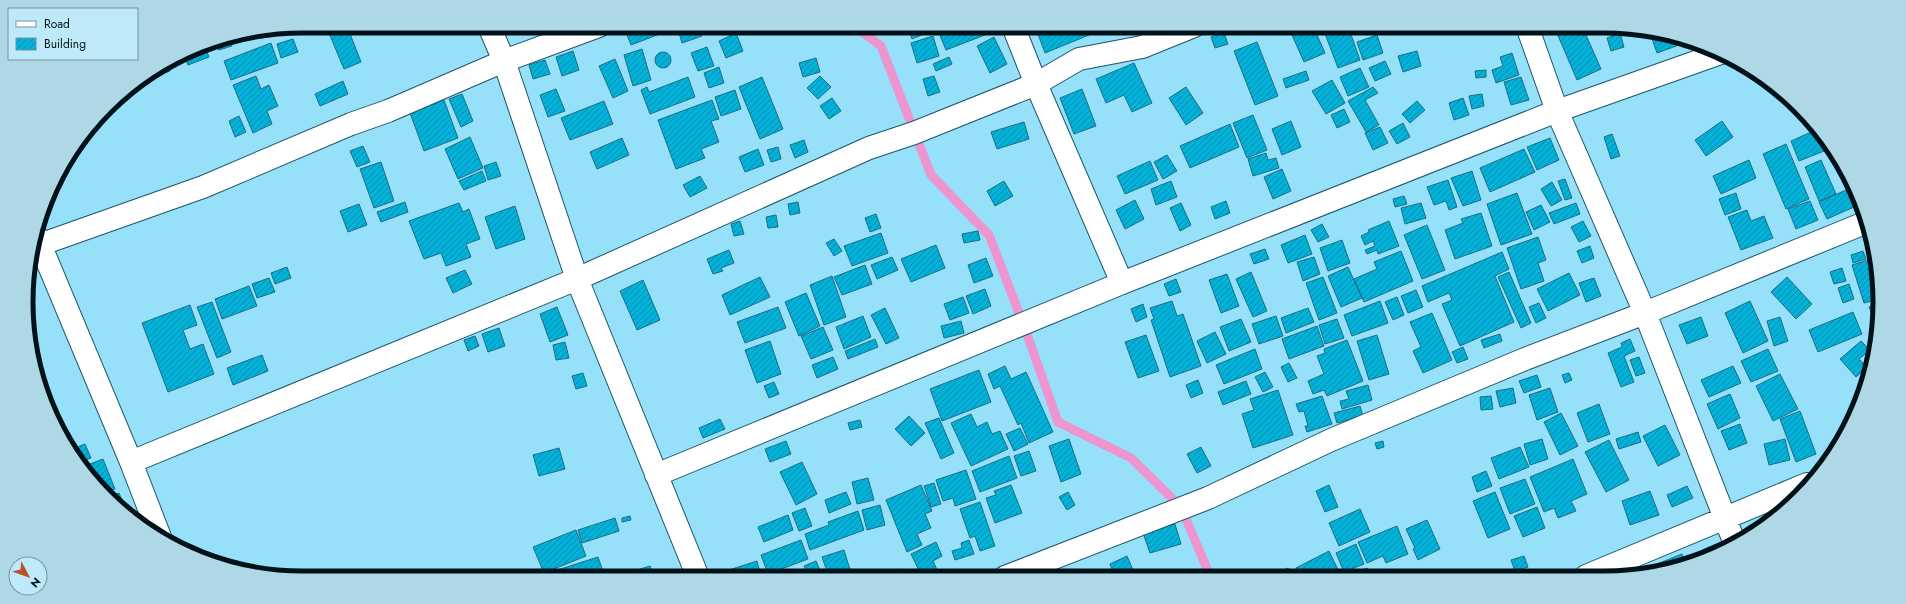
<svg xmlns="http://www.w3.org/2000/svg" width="1906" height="604" font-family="Jost,sans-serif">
	<defs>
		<pattern id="building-hatch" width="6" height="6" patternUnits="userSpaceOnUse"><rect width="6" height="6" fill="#04b2d9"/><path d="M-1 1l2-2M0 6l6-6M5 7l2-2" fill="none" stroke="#038faf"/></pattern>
	</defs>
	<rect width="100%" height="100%" fill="#96e1f9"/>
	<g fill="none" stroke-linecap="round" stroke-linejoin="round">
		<path stroke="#ed95cf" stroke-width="9" d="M854 26 881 46 931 175 989 235 1023 323 1058 422 1131 458 1181 507 1210 576"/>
	</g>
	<path fill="url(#building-hatch)" stroke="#1d6d83" d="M326 26H347L361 62 344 69Z
		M641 26H653L657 35 631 45 626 32Z
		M677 26H699L702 36 682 43Z
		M715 26H728L716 30Z
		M907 26H922L924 34 912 39Z
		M936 26H987L990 33 946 50Z
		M1035 26H1086L1089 35 1045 53Z
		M1288 26H1313L1325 53 1304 62Z
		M1337 26H1348L1360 60 1338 68 1324 31Z
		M1567 26H1582L1601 69 1577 80 1556 31Z
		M275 29 264 34 262 30Z
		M1649 30 1658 31 1690 41 1657 53Z
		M736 33 743 51 726 58 719 41Z
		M1224 33 1228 44 1215 48 1211 37Z
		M1620 33 1624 47 1611 51 1607 38Z
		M1377 35 1383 53 1363 60 1357 42Z
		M933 36 939 56 917 63 911 43Z
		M229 37 232 46 219 50 216 41Z
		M994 37 1007 64 990 73 977 46Z
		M293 39 298 52 281 58 277 44Z
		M1257 42 1278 96 1255 105 1234 51Z
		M271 43 278 63 231 80 224 61Z
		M204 45 209 57 188 65 184 55Z
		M707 47 714 66 698 71 691 53Z
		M642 49 651 80 633 86 624 55Z
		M573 51 579 70 562 76 556 57Z
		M1417 51 1421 66 1403 72 1398 56Z
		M655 60a8 8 0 1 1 16 0a8 8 0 1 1-16 0Z
		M1512 53 1519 75 1496 83 1492 70 1503 66 1500 57Z
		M949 57 952 64 936 71 933 64Z
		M816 58 820 72 803 77 799 63Z
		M615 59 628 91 613 98 599 66Z
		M545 60 550 74 533 79 529 65Z
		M1385 61 1391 74 1375 81 1369 68Z
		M1134 63 1152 103 1132 112 1124 95 1106 103 1096 79Z
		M168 65 170 71 138 83Z
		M719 67 724 83 709 88 704 73Z
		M1360 68 1369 87 1348 96 1340 77Z
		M1486 70V77L1476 78 1475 71Z
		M1306 71 1309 80 1286 88 1283 79Z
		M256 76 261 89 269 85 278 106 267 111 272 124 253 133 233 85Z
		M820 76 831 87 818 99 807 88Z
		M934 76 940 92 928 96 923 79Z
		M688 77 695 97 650 114 641 90 647 87 649 92Z
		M762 77 783 129 760 139 739 87Z
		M1521 77 1529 100 1511 105 1504 82Z
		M1332 80 1345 103 1326 114 1312 91Z
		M343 81 348 94 320 106 315 94Z
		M1186 87 1203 113 1186 125 1169 98Z
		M1373 87 1378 93 1365 100 1379 125 1366 132 1348 101Z
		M556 89 565 111 548 117 540 95Z
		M1082 89 1096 126 1074 134 1060 98Z
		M735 90 741 109 721 116 715 97Z
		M462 94 473 121 461 127 449 99Z
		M1482 94 1484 106 1472 109 1469 96Z
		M832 98 841 111 829 119 820 106Z
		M1463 98 1469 115 1454 120 1449 103Z
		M444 100 458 138 424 151 410 113Z
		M712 100 719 119 711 121 719 142 701 149 705 158 676 169 658 120Z
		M604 101 613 124 570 140 561 118Z
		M1417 101 1425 110 1410 123 1402 114Z
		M1344 109 1350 122 1337 128 1331 115Z
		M1253 115 1267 150 1247 158 1233 123Z
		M239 116 246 132 235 137 229 121Z
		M1291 121 1301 147 1282 155 1272 129Z
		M1722 121 1733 137 1706 156 1695 140Z
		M1024 122 1029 139 997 149 991 132Z
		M1403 123 1410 137 1397 144 1389 131Z
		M1230 124 1239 147 1190 168 1180 146Z
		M1380 127 1388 143 1373 150 1365 133Z
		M1818 129 1824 137 1829 149 1799 161 1791 141Z
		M1612 134 1620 156 1611 159 1604 137Z
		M470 137 483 168 458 179 445 149Z
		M622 138 629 155 597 169 590 152Z
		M1550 138 1559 160 1537 170 1527 147Z
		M804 140 808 152 795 158 790 145Z
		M1786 144 1809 199 1786 209 1763 154Z
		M363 146 370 162 357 167 350 151Z
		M778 147 781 159 771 162 767 150Z
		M758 149 764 165 745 172 739 157Z
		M1524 149 1535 172 1490 192 1480 168Z
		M1266 153 1268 160 1276 158 1279 168 1253 176 1248 159Z
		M1167 155 1177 171 1163 179 1154 162Z
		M1749 160 1756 178 1721 194 1713 176Z
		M1821 160 1836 194 1819 201 1805 167Z
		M1150 161 1158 180 1125 194 1117 176Z
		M381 162 394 201 374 208 360 169Z
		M496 162 501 176 488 180 484 166Z
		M1282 169 1291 191 1273 199 1264 177Z
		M482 171 486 181 464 190 459 181Z
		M1472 171 1481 200 1463 206 1451 178Z
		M700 176 707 188 690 197 683 185Z
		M1565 179 1572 198 1565 200 1558 181Z
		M1448 180 1457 207 1449 210 1446 201 1434 205 1427 187Z
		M1004 181 1013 196 995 206 987 191Z
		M1171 181 1177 197 1156 205 1151 189Z
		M1552 182 1562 200 1551 206 1541 189Z
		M1846 190 1854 207 1827 219 1819 202Z
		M1517 193 1532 234 1501 245 1487 204Z
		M1736 193 1741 209 1725 215 1719 199Z
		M1404 196 1407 204 1395 207 1393 199Z
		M1135 200 1144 219 1125 229 1116 210Z
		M1226 201 1230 213 1215 219 1211 207Z
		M1810 201 1818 220 1796 229 1788 209Z
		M405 202 408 212 381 222 377 212Z
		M798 202 800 213 790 215 788 204Z
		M459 203 463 212 469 209 480 239 466 244 471 257 446 266 441 253 424 259 409 221Z
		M1181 203 1191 225 1180 231 1170 208Z
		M1421 203 1426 218 1405 224 1401 208Z
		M1576 203 1580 214 1554 224 1549 213Z
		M359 204 367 225 348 232 340 211Z
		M1541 205 1550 222 1534 230 1526 212Z
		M515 206 525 239 496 249 485 217Z
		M1747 210 1751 221 1764 216 1773 238 1741 250 1728 217Z
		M1481 213 1492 246 1455 259 1445 230 1463 223 1461 219Z
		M876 214 881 228 870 232 865 218Z
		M776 215 778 227 768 228 766 217Z
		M740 221 744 234 734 236 731 224Z
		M1389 221 1399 246 1378 254 1377 250 1367 254 1365 250 1375 246 1373 241 1365 245 1361 236 1369 232 1368 230Z
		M1583 221 1591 236 1579 242 1571 227Z
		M1322 224 1329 237 1318 242 1311 230Z
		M1427 225 1445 270 1422 279 1404 235Z
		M978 231 980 240 964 243 962 234Z
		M881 233 888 253 852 266 844 246Z
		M1305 235 1312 254 1288 263 1281 245Z
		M1538 237 1546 260 1538 263 1544 281 1521 289 1507 248Z
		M834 239 842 251 834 256 826 243Z
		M1342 240 1350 263 1328 271 1320 248Z
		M936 245 945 268 911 282 901 259Z
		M1874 245 1876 257 1874 258 1870 247Z
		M1590 246 1594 258 1582 263 1577 251Z
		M1265 249 1269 259 1254 264 1250 254Z
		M729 250 734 263 721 268 723 271 713 274 707 259Z
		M1401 251 1413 281 1364 302 1354 279 1377 269 1374 262Z
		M1863 251 1866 259 1853 263 1851 255Z
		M1502 252 1509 269 1495 276 1514 322 1460 346 1442 304 1452 300 1449 293 1428 302 1422 286Z
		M892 257 898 270 877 279 871 265Z
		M1314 257 1320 274 1303 281 1297 262Z
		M986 258 993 276 974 283 968 265Z
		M1871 259 1878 284 1880 299 1864 303 1852 265Z
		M865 265 872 284 842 295 834 277Z
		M287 267 291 278 275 284 271 273Z
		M1348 267 1362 298 1341 307 1328 276Z
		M1842 268 1846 281 1834 284 1830 272Z
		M465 270 472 284 453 293 446 278Z
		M1251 272 1267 311 1253 317 1236 279Z
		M1509 272 1531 323 1521 328 1498 277Z
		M1569 273 1580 295 1548 311 1537 289Z
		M1227 274 1239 306 1221 313 1209 280Z
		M832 276 846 317 824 325 810 285Z
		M760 277 770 297 730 315 722 295Z
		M1323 277 1337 313 1319 320 1306 283Z
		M1787 277 1812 304 1796 319 1771 292Z
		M269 278 275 292 257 298 252 284Z
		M1594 278 1601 296 1586 302 1579 283Z
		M1176 279 1181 292 1169 296 1164 284Z
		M643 280 660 320 637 330 620 291Z
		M1849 284 1854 299 1843 303 1838 288Z
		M249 286 257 306 222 319 215 299Z
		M985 289 991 306 973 314 966 296Z
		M1416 290 1423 307 1408 313 1401 296Z
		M806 293 820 326 799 336 785 302Z
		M963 297 969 313 950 320 944 304Z
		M1397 297 1404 315 1393 320 1385 302Z
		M1172 301 1177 316 1183 314 1201 366 1170 377 1151 320 1154 319 1150 308Z
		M1380 301 1388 323 1352 336 1344 315Z
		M1750 301 1768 341 1743 353 1725 313Z
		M212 302 231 352 217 358 197 307Z
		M1880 302 1878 325H1877L1869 307Z
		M1539 303 1546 318 1536 323 1529 307Z
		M1143 304 1147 317 1136 322 1131 309Z
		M190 305 197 325 183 330 190 349 203 344 214 374 168 392 142 323Z
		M557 307 568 335 550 342 540 314Z
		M778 307 786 328 745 343 737 322Z
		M885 308 899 338 886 344 871 315Z
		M1308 308 1314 322 1286 333 1281 318Z
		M1853 312 1862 334 1818 352 1809 330Z
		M1432 313 1452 360 1423 373 1413 351 1421 347 1410 322Z
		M863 316 871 337 844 349 836 327Z
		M1276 316 1283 336 1259 344 1252 324Z
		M1701 317 1708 336 1687 344 1679 325Z
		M1780 317 1788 341 1774 346 1767 321Z
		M1241 319 1251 342 1229 351 1220 327Z
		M1337 319 1344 338 1325 344 1319 325Z
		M961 321 964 333 944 338 941 326Z
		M1317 326 1324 346 1289 359 1282 339Z
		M823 327 833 350 811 359 801 336Z
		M499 328 505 346 488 352 482 334Z
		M1215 332 1226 354 1207 363 1197 341Z
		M1500 334 1502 341 1484 348 1481 340Z
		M1146 335 1159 371 1138 378 1125 342Z
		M1377 335 1389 374 1369 380 1357 341Z
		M475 336 479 346 468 351 464 340Z
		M875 339 878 347 848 359 845 351Z
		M1630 339 1635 351 1624 356 1634 382 1621 387 1608 353 1622 347 1621 343Z
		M1347 340 1363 381 1327 396 1324 390 1313 394 1308 381 1324 374 1317 356 1325 353 1324 349Z
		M770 341 781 374 757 383 745 350Z
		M1861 341 1870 350 1859 359 1867 367 1856 377 1840 359Z
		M565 342 569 358 556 360 553 345Z
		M1463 347 1468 359 1457 363 1452 352Z
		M1255 349 1262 369 1224 384 1216 365Z
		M1768 349 1778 371 1751 382 1741 361Z
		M262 355 268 371 233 385 227 368Z
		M833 357 838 369 817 378 812 365Z
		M1639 357 1645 373 1636 376 1630 360Z
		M1289 363 1297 378 1288 382 1281 367Z
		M1005 366 1011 379 1026 372 1053 432 1029 443 1021 423 1018 425 1000 386 994 389 988 374Z
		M1733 366 1741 383 1709 397 1701 380Z
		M979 370 991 402 942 421 930 389Z
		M1265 372 1273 387 1263 392 1255 377Z
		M583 373 587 386 576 389 572 376Z
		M1569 373 1572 380 1565 383 1562 375Z
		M1780 374 1798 409 1773 421 1756 386Z
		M1537 375 1541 387 1524 393 1519 381Z
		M1198 380 1203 393 1191 398 1186 385Z
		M1246 381 1251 394 1223 405 1218 392Z
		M774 382 779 394 769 398 764 386Z
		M1368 385 1372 400 1342 409 1340 401 1349 399 1346 391Z
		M1513 388 1516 403 1500 407 1496 391Z
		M1550 388 1558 412 1537 420 1529 395Z
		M1278 390 1293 435 1253 448 1242 414 1254 410 1250 399Z
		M1730 394 1740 418 1718 429 1707 404Z
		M1322 396 1332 424 1307 432 1305 426H1308L1304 411 1299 412 1296 404Z
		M1491 396 1493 409 1481 410 1480 397Z
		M1599 404 1610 434 1588 442 1577 413Z
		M1360 406 1363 416 1337 423 1334 413Z
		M1800 411 1816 454 1796 462 1780 419Z
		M1561 413 1578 446 1560 455 1544 422Z
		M971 414 977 427 987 422 992 434 1000 431 1008 449 971 466 951 423Z
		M909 416 925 433 911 446 895 429Z
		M939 418 954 453 941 459 925 423Z
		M720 419 725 429 703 438 699 428Z
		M860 420 862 427 850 430 848 423Z
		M1740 424 1747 443 1729 450 1721 431Z
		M1665 425 1680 455 1658 466 1643 436Z
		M1020 428 1028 444 1014 451 1006 434Z
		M1638 432 1641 442 1619 449 1616 439Z
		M1069 439 1081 474 1061 482 1049 446Z
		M1542 439 1548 459 1530 465 1524 444Z
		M1785 439 1790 460 1769 465 1764 444Z
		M1609 440 1629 480 1606 492 1585 452Z
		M786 441 791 454 770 462 765 449Z
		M1383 441 1384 447 1377 449 1375 443Z
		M85 444 91 458 79 463 70 450Z
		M1201 447 1211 466 1197 473 1187 454Z
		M1520 447 1529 467 1499 479 1491 458Z
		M559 448 565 469 539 476 533 455Z
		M1029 451 1036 471 1021 476 1014 456Z
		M1009 456 1017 478 980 492 972 471Z
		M103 459 115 489 104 493 82 467Z
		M1573 459 1587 494 1571 501 1576 511 1558 518 1554 508 1544 512 1530 477Z
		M802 462 817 494 796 505 780 472Z
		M966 470 976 499 955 506 953 498 943 501 936 480Z
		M1486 471 1492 486 1477 492 1472 477Z
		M868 478 874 500 857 504 852 482Z
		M1525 479 1535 504 1510 514 1500 488Z
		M934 483 941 504 931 507 924 486Z
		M921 485 932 511 925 514 931 528 917 534 922 545 907 552 886 500Z
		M1011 485 1022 513 995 523 986 498 996 495 994 491Z
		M1329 485 1338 507 1325 512 1316 491Z
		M1687 486 1693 498 1672 507 1667 495Z
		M1650 491 1659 515 1630 525 1622 501Z
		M846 492 851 504 829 513 825 500Z
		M1068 492 1075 505 1067 510 1059 497Z
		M1495 492 1510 529 1488 538 1473 501Z
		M119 493 128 515 108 498Z
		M980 502 995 546 980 551 975 536 970 538 960 509Z
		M880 505 885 525 867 530 862 510Z
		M1537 507 1545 528 1523 537 1514 516Z
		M805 508 812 526 799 531 792 513Z
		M1360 509 1370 532 1339 546 1329 523Z
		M858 511 864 530 810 550 805 534 829 525 828 522Z
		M788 515 793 530 764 542 758 527Z
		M630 516 631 520 622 522V518Z
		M615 518 619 531 582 543 578 530Z
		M1427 520 1440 549 1418 560 1413 549 1415 548 1406 529Z
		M1770 520 1757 529 1756 525Z
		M1175 524 1181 544 1150 553 1143 533Z
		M1397 526 1408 554 1386 563 1383 556 1367 563 1358 542Z
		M576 530 586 556 544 573 533 547Z
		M801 540 808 559 768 574 761 555Z
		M969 540 974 554 955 560 952 551 962 548 961 543Z
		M936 542 942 556 933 561 939 574 933 577H922L911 554Z
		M1356 544 1364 564 1344 572 1336 553Z
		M1709 547 1712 554 1699 558 1697 553Z
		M844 550 851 573 839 577H829L822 557Z
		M1329 551 1341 576H1300L1296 568Z
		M1682 554 1685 562 1660 570 1657 564Z
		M1127 556 1136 577H1115L1110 564Z
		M1524 556 1528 567 1515 571 1511 560Z
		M598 557 605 577 549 578 548 573Z
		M757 561 761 577H734L732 569Z
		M816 561 823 577H810L804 566Z
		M650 566 654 577H636L634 571Z
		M1288 568 1292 576H1272Z
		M1367 568 1370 574 1364 576H1349Z
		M901 569 903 577H892L890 572Z
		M1084 570 1086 577H1064Z
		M501 574 502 578H492Z"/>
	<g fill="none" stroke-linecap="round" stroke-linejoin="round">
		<g stroke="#1b5667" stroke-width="24">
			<path id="street" d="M489 26 504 61 577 279 698 577
				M1194 26 1142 47 1079 59 1036 84 1122 283 1557 111 1721 53
				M1527 26 1557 111 1645 313 1735 544
				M37 237 131 462 160 537
				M42 244 203 187 351 124 388 111 504 61 599 26
				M131 462 577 279 869 148 914 133 1036 84 1013 26
				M656 475 1122 283
				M1586 576 1807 484
				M1005 577 1208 498 1331 440 1525 359 1645 313 1867 222"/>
		</g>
		<use href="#street" stroke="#fff" stroke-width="22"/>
	</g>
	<path d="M0 0H1906V604H0ZM302 33H1604A269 269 0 0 1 1873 302V302A269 269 0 0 1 1604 571H302A269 269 0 0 1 33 302V302A269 269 0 0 1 302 33Z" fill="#afd8e6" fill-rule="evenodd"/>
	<path fill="none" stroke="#001219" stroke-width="5" d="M302 33H1604A269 269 0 0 1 1873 302V302A269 269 0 0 1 1604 571H302A269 269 0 0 1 33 302V302A269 269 0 0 1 302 33Z"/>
	<rect x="8" y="8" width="130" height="52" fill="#bee9f8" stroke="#72939f"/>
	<rect x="16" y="21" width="20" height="6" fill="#ffffff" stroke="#72939f"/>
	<text x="44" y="28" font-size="12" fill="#001219">Road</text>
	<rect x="16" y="38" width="20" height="12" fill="url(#building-hatch)" stroke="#72939f"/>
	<text x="44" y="48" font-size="12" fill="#001219">Building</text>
	<g transform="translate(28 576) rotate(131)"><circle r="19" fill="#bee9f8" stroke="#72939f"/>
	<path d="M0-3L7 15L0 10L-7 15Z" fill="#b85129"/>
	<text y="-6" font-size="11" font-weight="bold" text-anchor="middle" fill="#001219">N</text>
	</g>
</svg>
